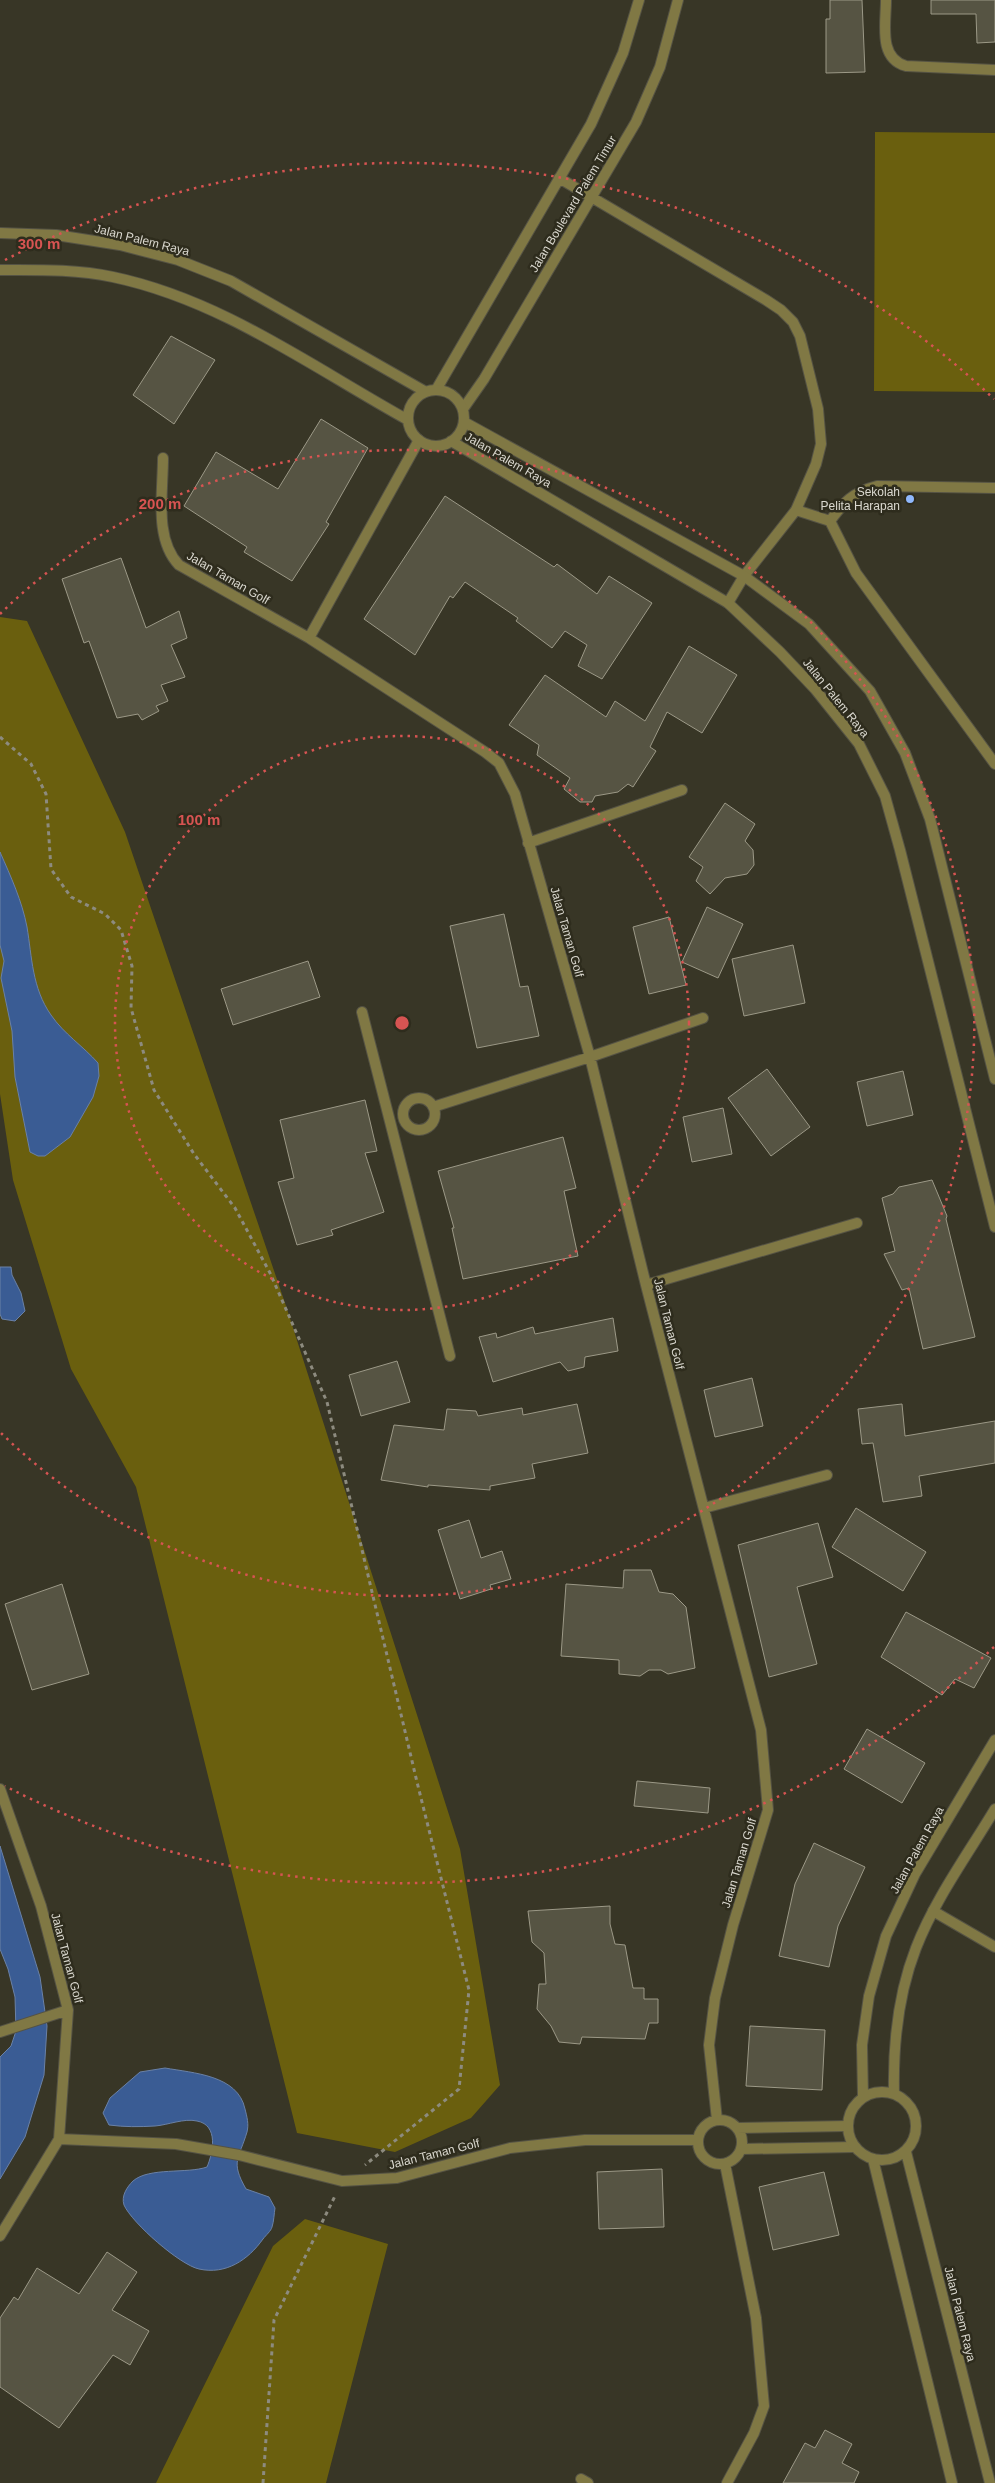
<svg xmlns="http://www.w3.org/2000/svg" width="995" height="2483" font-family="Arial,sans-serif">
	<rect width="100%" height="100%" fill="#383626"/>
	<path fill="#6a5f0e" d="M875 132 995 133V392L874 391Z
		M0 617 27 621 125 832 286 1306 460 1849 500 2085 471 2118 395 2152 297 2133 136 1487 71 1369 13 1180 0 1094Z
		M305 2219 388 2244 326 2483H156L273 2246Z"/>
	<path fill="#3a5c94" stroke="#6a81a6" d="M0 852C11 877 22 901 27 927 32 957 32 988 51 1015 64 1034 83 1046 98 1063L99 1076 93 1097 70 1137 45 1156H38L30 1152 15 1077 12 1031 1 978 4 961 0 945Z
		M0 1267H11L12 1275 21 1293 25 1311 15 1321 2 1319 0 1314Z
		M0 1846 40 1977 47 2026 44 2075 25 2137 0 2179V2057L11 2046 16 2031 15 1997 8 1969 0 1949Z
		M165 2068C193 2073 238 2075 245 2109 247 2117 249 2124 247 2132 239 2159 230 2161 246 2189L269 2197 275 2208C274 2214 274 2221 272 2227 271 2231 266 2235 263 2239 248 2260 226 2275 199 2269 180 2265 132 2223 124 2205 121 2196 127 2187 133 2181 149 2167 187 2174 207 2167 213 2153 219 2125 197 2121 184 2118 168 2125 155 2126 139 2127 124 2127 109 2125L103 2113 110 2098 140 2072Z"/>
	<path fill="#565443" stroke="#9c9987" d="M830 0H862L865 72 826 73V19H830Z
		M931 0H995V42L977 43 976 14H931Z
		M171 336 215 360 174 424 133 395Z
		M321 419 368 448 326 522 329 524 292 581 244 552 247 547 184 506 216 452 278 489Z
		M445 496 554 567 557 564 597 594 609 576 652 603 602 679 578 666 587 645 565 631 552 648 516 621 518 618 465 582 453 598 450 596 415 655 364 619Z
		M121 558 146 628 179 611 187 638 171 645 185 677 161 685 168 701 156 706 159 711 142 720 138 714 117 718 89 641 84 643 62 579Z
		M689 646 737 675 702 733 667 712 650 747 656 751 633 787 628 784 618 792 595 796 592 802H580L564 789 570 778 537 755 539 745 509 725 545 675 606 717 615 701 645 721Z
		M725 803 755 824 745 841 753 850 754 865 747 874 725 878 710 894 696 881 703 867 689 857Z
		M707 907 743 924 718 978 682 962Z
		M504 914 520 987 528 986 539 1036 477 1048 450 926Z
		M669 917 686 985 649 994 633 927Z
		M793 945 805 1003 744 1016 732 959Z
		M308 961 320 997 233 1025 221 989Z
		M767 1069 810 1127 771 1156 728 1098Z
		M903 1071 913 1115 867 1126 857 1082Z
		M365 1100 377 1151 365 1153 384 1212 331 1230 333 1235 297 1245 278 1182 294 1178 280 1120Z
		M723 1108 732 1154 692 1162 683 1117Z
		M563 1137 576 1188 564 1191 578 1256 463 1279 452 1228H454L438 1171Z
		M932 1180 947 1216 946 1219 975 1337 923 1349 909 1288 902 1290 884 1254 895 1251 882 1198 893 1194 899 1187Z
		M613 1318 618 1351 585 1357 584 1367 568 1371 560 1362 493 1382 479 1337 496 1333 497 1338 533 1327 535 1334Z
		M397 1361 410 1402 361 1416 349 1375Z
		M752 1378 763 1426 715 1437 704 1390Z
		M577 1404 588 1453 532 1464 535 1478 490 1486V1490L428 1485V1487L381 1480 394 1425 444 1430 447 1409 476 1411 478 1416 522 1408 523 1415Z
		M902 1404 905 1436 995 1421V1463L919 1476 922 1496 883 1502 873 1443 862 1444 858 1409Z
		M856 1508 926 1552 903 1591 832 1547Z
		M469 1520 481 1558 502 1551 511 1579 490 1585 491 1589 460 1599 438 1530Z
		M818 1523 833 1577 797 1587 817 1664 769 1677 738 1545Z
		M624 1570H651L659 1592 673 1594 686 1607 695 1668 668 1674 661 1670H649L640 1676 619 1674V1660L561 1656 566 1584 623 1588Z
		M62 1584 89 1674 32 1690 5 1604Z
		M906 1612 991 1658 974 1688 955 1679 942 1695 881 1657Z
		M867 1729 925 1763 902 1803 844 1769Z
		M637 1781 710 1788 708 1813 634 1806Z
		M814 1843 865 1867 838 1926 829 1967 779 1956 795 1884Z
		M610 1906V1924L615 1944 625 1945 633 1988H644V1999H658V2023H649L645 2039 582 2037 580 2044 559 2042 551 2026 537 2009 539 1984H546L544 1953 532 1942 528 1911Z
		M750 2026 825 2030 822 2090 746 2086Z
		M662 2169 664 2227 599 2229 597 2172Z
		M824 2172 839 2235 773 2250 759 2187Z
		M107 2252 137 2272 112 2310 149 2331 130 2365 113 2355 59 2428 0 2387V2318L14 2297 18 2300 37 2268 79 2294Z
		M825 2430 852 2444 842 2463 859 2472 854 2483H783L805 2443 815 2448Z"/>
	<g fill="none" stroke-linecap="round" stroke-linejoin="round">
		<g stroke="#555344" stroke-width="12">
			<path id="service" d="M796 510 830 521 856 573 995 764
				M830 521C844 502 853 492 877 486L995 488"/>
		</g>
		<g stroke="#555344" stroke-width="12">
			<path id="minor" d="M886 0C886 24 878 58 906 66L995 70
				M559 178 766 300 781 310 793 322 800 336 818 409 821 444 816 464 796 510 744 576 728 603
				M436 390 591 124 623 53 639 0
				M463 409 484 379 636 122 660 67 678 0
				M163 458C163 493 154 539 179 565L309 638 485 752 499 763 515 794 590 1057 646 1285 761 1730 768 1810 733 1925 715 1998 709 2045 717 2120
				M309 638 419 440
				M528 843 682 790
				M362 1012 450 1356
				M403 1114a16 16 0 1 1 32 0a16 16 0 1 1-32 0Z
				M433 1107 590 1057 703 1018
				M646 1285 857 1223
				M704 1508 827 1475
				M0 1789 41 1906 68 2010 59 2139 0 2236
				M933 1911 995 1947
				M0 2032 68 2010
				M698 2142a22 22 0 1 1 44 0a22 22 0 1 1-44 0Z
				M737 2128 848 2126
				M59 2139 176 2144 239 2155 342 2181 397 2178 510 2148 585 2140H698
				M741 2149 855 2147
				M725 2164 756 2318 764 2406 754 2433 727 2483
				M581 2479 588 2483"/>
		</g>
		<g stroke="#555344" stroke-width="12">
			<path id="tertiary" d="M0 233 56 235 120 245 178 260 231 281 426 392
				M0 270C38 270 76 269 113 277 222 300 312 367 408 420
				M408 418a28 28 0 1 1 56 0a28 28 0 1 1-56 0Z
				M464 422 744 576 809 624 870 691 905 753 930 819 995 1079
				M451 441 728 603 780 652 815 689 859 744 885 796 900 850 995 1227
				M848 2126a34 34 0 1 1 68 0a34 34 0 1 1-68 0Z
				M894 2093C893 2044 898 1994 916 1948 935 1899 968 1854 995 1809
				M863 2097 862 2045 869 1996 886 1936 915 1874 995 1740
				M906 2152 990 2483
				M873 2159 952 2483"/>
		</g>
		<path stroke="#8d8b7f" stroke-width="3" stroke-dasharray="4 4" stroke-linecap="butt" d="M0 737 31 764 46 794 51 869 71 897 105 914 121 930 132 966 131 1008 154 1090 194 1154 235 1208 270 1273 327 1402 417 1782 469 1990 459 2089 365 2165
			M263 2483 274 2320 336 2194"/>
		<use href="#service" stroke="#807844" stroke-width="10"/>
		<use href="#minor" stroke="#807844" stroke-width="10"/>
		<use href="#tertiary" stroke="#807844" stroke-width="10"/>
	</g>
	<g fill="none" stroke="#d75452" stroke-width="2.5" stroke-dasharray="2.5 5">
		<circle cx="402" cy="1023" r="287"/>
		<path d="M0 614A573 573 0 1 1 0 1432"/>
		<path d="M994 1647A860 860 0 0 1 5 1786M5 260A860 860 0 0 1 994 399"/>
	</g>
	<circle fill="#8fb8fd" stroke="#2e2c1d" stroke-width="2" cx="910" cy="499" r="5"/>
	<g text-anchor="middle" stroke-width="5" stroke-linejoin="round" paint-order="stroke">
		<g font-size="12" fill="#dad8cf" stroke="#2e2c1d">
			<text transform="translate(573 204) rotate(-59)" y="4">Jalan Boulevard Palem Timur</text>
			<text transform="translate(142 240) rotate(14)" y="4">Jalan Palem Raya</text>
			<text transform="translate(508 460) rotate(30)" y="4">Jalan Palem Raya</text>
			<text transform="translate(228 578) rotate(30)" y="4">Jalan Taman Golf</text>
			<text transform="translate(836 698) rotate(51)" y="4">Jalan Palem Raya</text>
			<text transform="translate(567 932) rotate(74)" y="4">Jalan Taman Golf</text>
			<text transform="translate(669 1324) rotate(76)" y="4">Jalan Taman Golf</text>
			<text transform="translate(917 1850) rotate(-61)" y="4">Jalan Palem Raya</text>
			<text transform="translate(739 1863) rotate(-73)" y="4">Jalan Taman Golf</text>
			<text transform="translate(67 1958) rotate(75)" y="4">Jalan Taman Golf</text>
			<text transform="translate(434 2154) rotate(-14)" y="4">Jalan Taman Golf</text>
			<text transform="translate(960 2314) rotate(76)" y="4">Jalan Palem Raya</text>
		</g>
		<g font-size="12" fill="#dad8cf" stroke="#2e2c1d" text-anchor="end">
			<text x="900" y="496">Sekolah<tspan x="900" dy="14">Pelita Harapan</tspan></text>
		</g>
	</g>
	<circle cx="402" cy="1023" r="8" fill="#d75452" stroke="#2e2c1d" stroke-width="2.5"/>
	<g font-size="15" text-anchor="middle" font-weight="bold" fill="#d75452" stroke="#2e2c1d" stroke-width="5" stroke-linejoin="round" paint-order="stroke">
		<text x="39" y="249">300 m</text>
		<text x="160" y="509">200 m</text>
		<text x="199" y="825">100 m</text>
	</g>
</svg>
